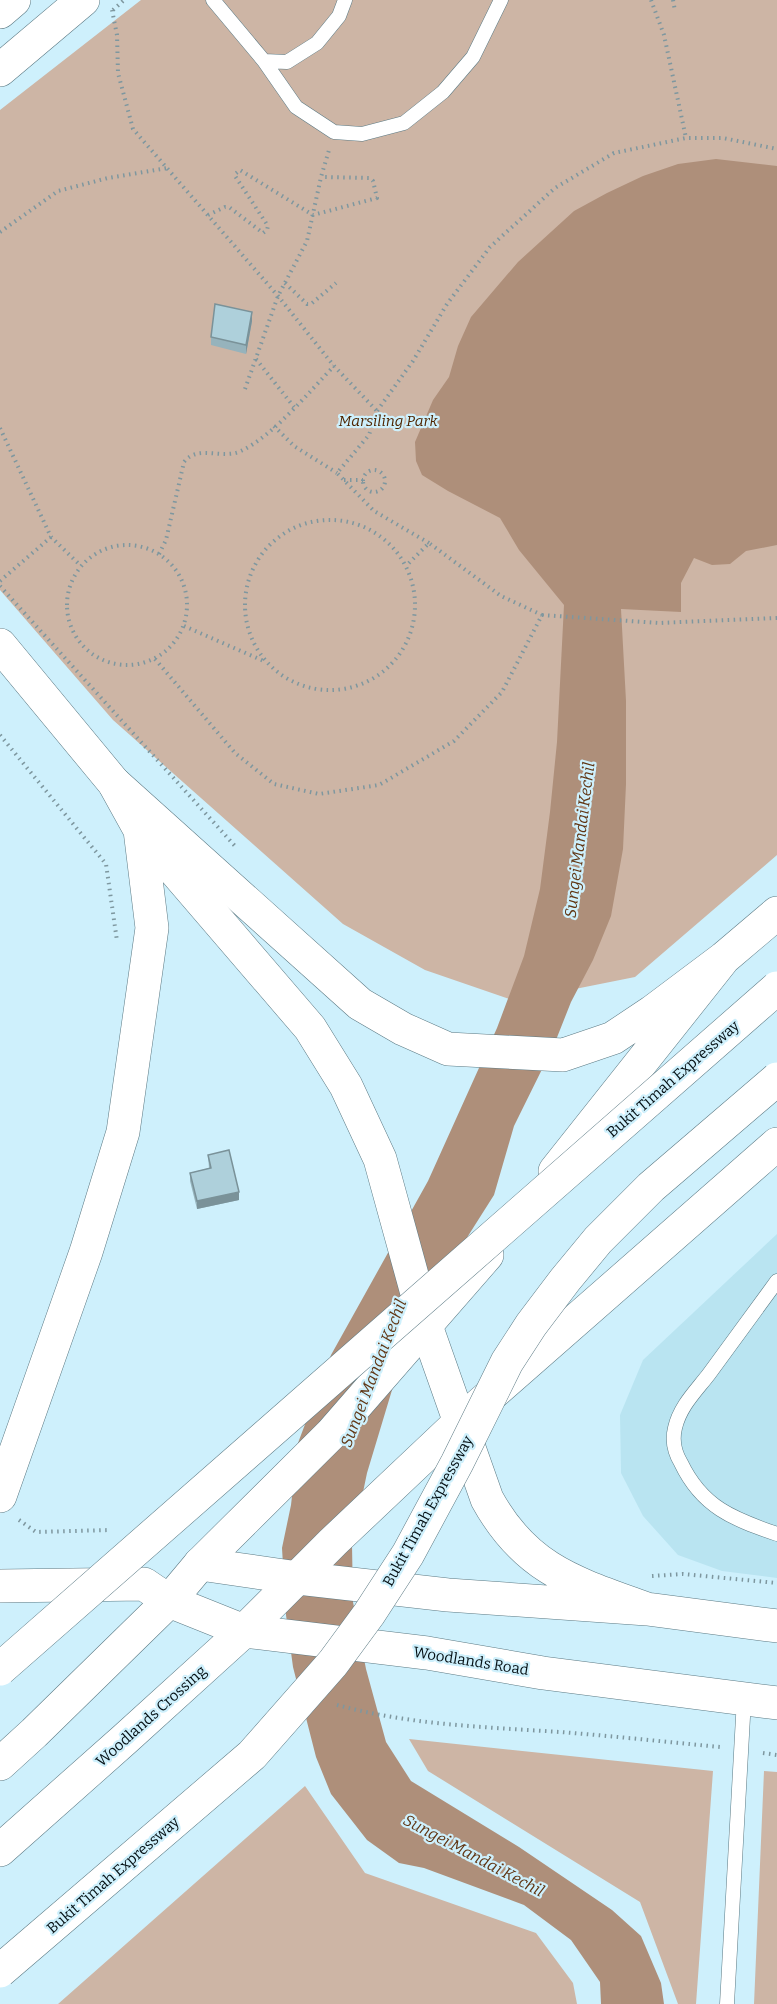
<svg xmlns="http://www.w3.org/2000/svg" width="777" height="2004" font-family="Bitter,serif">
	<rect width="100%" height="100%" fill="#cef0fc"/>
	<path fill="#b9e4f1" d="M777 1234V1578L722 1571 678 1555 643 1516 621 1473 620 1415 643 1360Z"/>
	<path fill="#cdb5a5" d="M141 0H777V855L635 977 515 1001 425 970 343 924 113 720 0 590V110Z
		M409 1739 713 1771 696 2004H678L640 1902 428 1771Z
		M764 1771 777 1772V2004H754Z
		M305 1786 365 1873 536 1933 573 1983 577 2004H58Z"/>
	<path fill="#ae8f7a" d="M716 159 777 166V545L746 551 730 564 712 565 694 558 681 583V612L621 609 626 701V784L623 849 611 916 593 960 571 1002 554 1045 514 1126 494 1195 468 1236 392 1390 367 1473 352 1545 353 1602 366 1669 386 1742 411 1781 519 1847 612 1910 641 1936 661 1983 664 2004H601L600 1982 571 1940 524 1905 424 1868 399 1863 367 1840 331 1794 316 1757 293 1667 286 1615 282 1548 291 1505 298 1443 331 1355 428 1181 497 1028 524 956 540 889 550 812 557 742 564 605 519 550 500 518 448 491 422 475 416 461 415 442 433 400 449 377 458 346 471 317 518 262 574 211 607 193 643 176 678 164Z"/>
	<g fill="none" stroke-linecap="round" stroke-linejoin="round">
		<g stroke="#5c7a84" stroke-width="15">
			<path id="lane" d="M213 0 264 61
				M345 0 339 16 317 43 287 62 264 61 296 107 334 132 362 134 404 123 443 92 473 57 501 0
				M777 1281C754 1312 732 1343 709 1374 696 1391 680 1406 675 1428 672 1440 675 1453 681 1463 702 1507 733 1519 777 1534
				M727 2004 744 1699"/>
		</g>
		<g stroke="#5c7a84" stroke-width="34">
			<path id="secondary" d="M0 12 14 0
				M0 70 83 0"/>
		</g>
		<g stroke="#5c7a84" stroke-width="34">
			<path id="primary" d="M0 645 114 783 140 830 310 1028 346 1086 380 1159 426 1326 487 1499C526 1570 575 1583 647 1609
				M0 1496 86 1252 123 1132 152 928 140 830
				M200 1564 298 1578 448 1595 647 1609 777 1626
				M0 1586 144 1584 169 1601 244 1631 427 1653 543 1673 777 1703"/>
		</g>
		<g stroke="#5c7a84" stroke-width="34">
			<path id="highway" d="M114 783 360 1004 403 1029 448 1049 563 1055 613 1038 652 1012 724 958 777 913
				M555 1171 724 958
				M0 1764 34 1733 169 1601 200 1564 331 1434 487 1255
				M0 1850 125 1739 244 1631 333 1542 461 1421 777 1144"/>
		</g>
		<path stroke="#7e979f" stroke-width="4" stroke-dasharray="1.5 4.5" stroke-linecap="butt" d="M651 0 664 35 686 138
			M673 0 675 11
			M112 10 117 35 118 73 133 129 278 296 334 366 377 411
			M113 10 124 0
			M208 215 225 207H229L263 233 267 230 268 226 235 176V174L240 170 313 215 377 198 373 181 370 178 321 177
			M0 232 58 191 108 178 167 168
			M285 283 307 304H311L336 283
			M256 359 294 407
			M245 389 278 296 307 241 321 177 329 150
			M274 426 294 446 337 473
			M0 428 51 537 81 566
			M363 481a11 11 0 1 1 22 0a11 11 0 1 1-22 0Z
			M344 480H363
			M245 605a85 85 0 1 1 170 0a85 85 0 1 1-170 0Z
			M429 543 374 511 337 473 369 435 377 411 413 361 447 304 490 247 555 188 614 153 686 138H723L777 149
			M67 605a60 60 0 1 1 120 0a60 60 0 1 1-120 0Z
			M159 554 166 540 184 462C198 444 222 460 241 451 273 436 309 392 334 366
			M0 581 51 537
			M0 586 235 846
			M542 615 659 623 777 618
			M184 626 266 662
			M155 659 235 753 274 784 319 794 379 785 454 741 502 692 542 615 501 596 429 543 406 566
			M0 735 106 864 117 941
			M19 1520 36 1532 110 1530
			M652 1576 683 1574 777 1583
			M337 1705C410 1725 485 1727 560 1732 613 1736 667 1742 720 1747
			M763 1753 777 1755"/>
		<use href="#lane" stroke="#fff" stroke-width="14"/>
		<use href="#secondary" stroke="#fff" stroke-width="33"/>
		<use href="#primary" stroke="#fff" stroke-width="33"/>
		<use href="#highway" stroke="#fff" stroke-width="33"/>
		<g stroke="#5c7a84" stroke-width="34" stroke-linecap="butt">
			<path id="highway-bridge" d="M0 1669 777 988
				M0 1971 252 1755 333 1663 369 1614 408 1554 457 1463 507 1362 531 1325 565 1280 598 1240 651 1187 777 1079"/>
		</g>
		<use href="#highway-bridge" stroke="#fff" stroke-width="33"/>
	</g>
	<path fill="#96b3bc" d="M252 321 246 354 211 345V337Z
		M208 1155 239 1200 197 1209 190 1181V1173L209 1168Z"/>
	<path fill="#7a9299" d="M252 312V321L246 354V345Z
		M239 1192V1200L197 1209V1201Z"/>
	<path fill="#aed0db" stroke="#7a9299" stroke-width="1.5" d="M215 304 252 312 246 345 211 337Z
		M229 1150 239 1192 197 1201 190 1173 211 1168 208 1155Z"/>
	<g text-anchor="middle" stroke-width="4.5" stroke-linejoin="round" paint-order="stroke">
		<g font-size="15" font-style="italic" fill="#4f2500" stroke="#cef0fc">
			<text x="388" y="426">Marsiling Park</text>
		</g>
		<g font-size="15" fill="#040f13" stroke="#cef0fc">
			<text transform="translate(673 1079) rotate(-41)" y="5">Bukit Timah Expressway</text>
			<text transform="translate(428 1511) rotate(-61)" y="5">Bukit Timah Expressway</text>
			<text transform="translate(471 1661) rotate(9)" y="5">Woodlands Road</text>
			<text transform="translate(151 1716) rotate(-42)" y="5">Woodlands Crossing</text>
			<text transform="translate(113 1875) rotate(-41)" y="5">Bukit Timah Expressway</text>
		</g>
		<g font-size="16" font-style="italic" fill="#603513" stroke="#cef0fc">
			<text transform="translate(579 840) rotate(-83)" y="6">Sungei Mandai Kechil</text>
			<text transform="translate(373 1373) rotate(-69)" y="6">Sungei Mandai Kechil</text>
			<text transform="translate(474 1855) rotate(28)" y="6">Sungei Mandai Kechil</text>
		</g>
	</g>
</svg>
